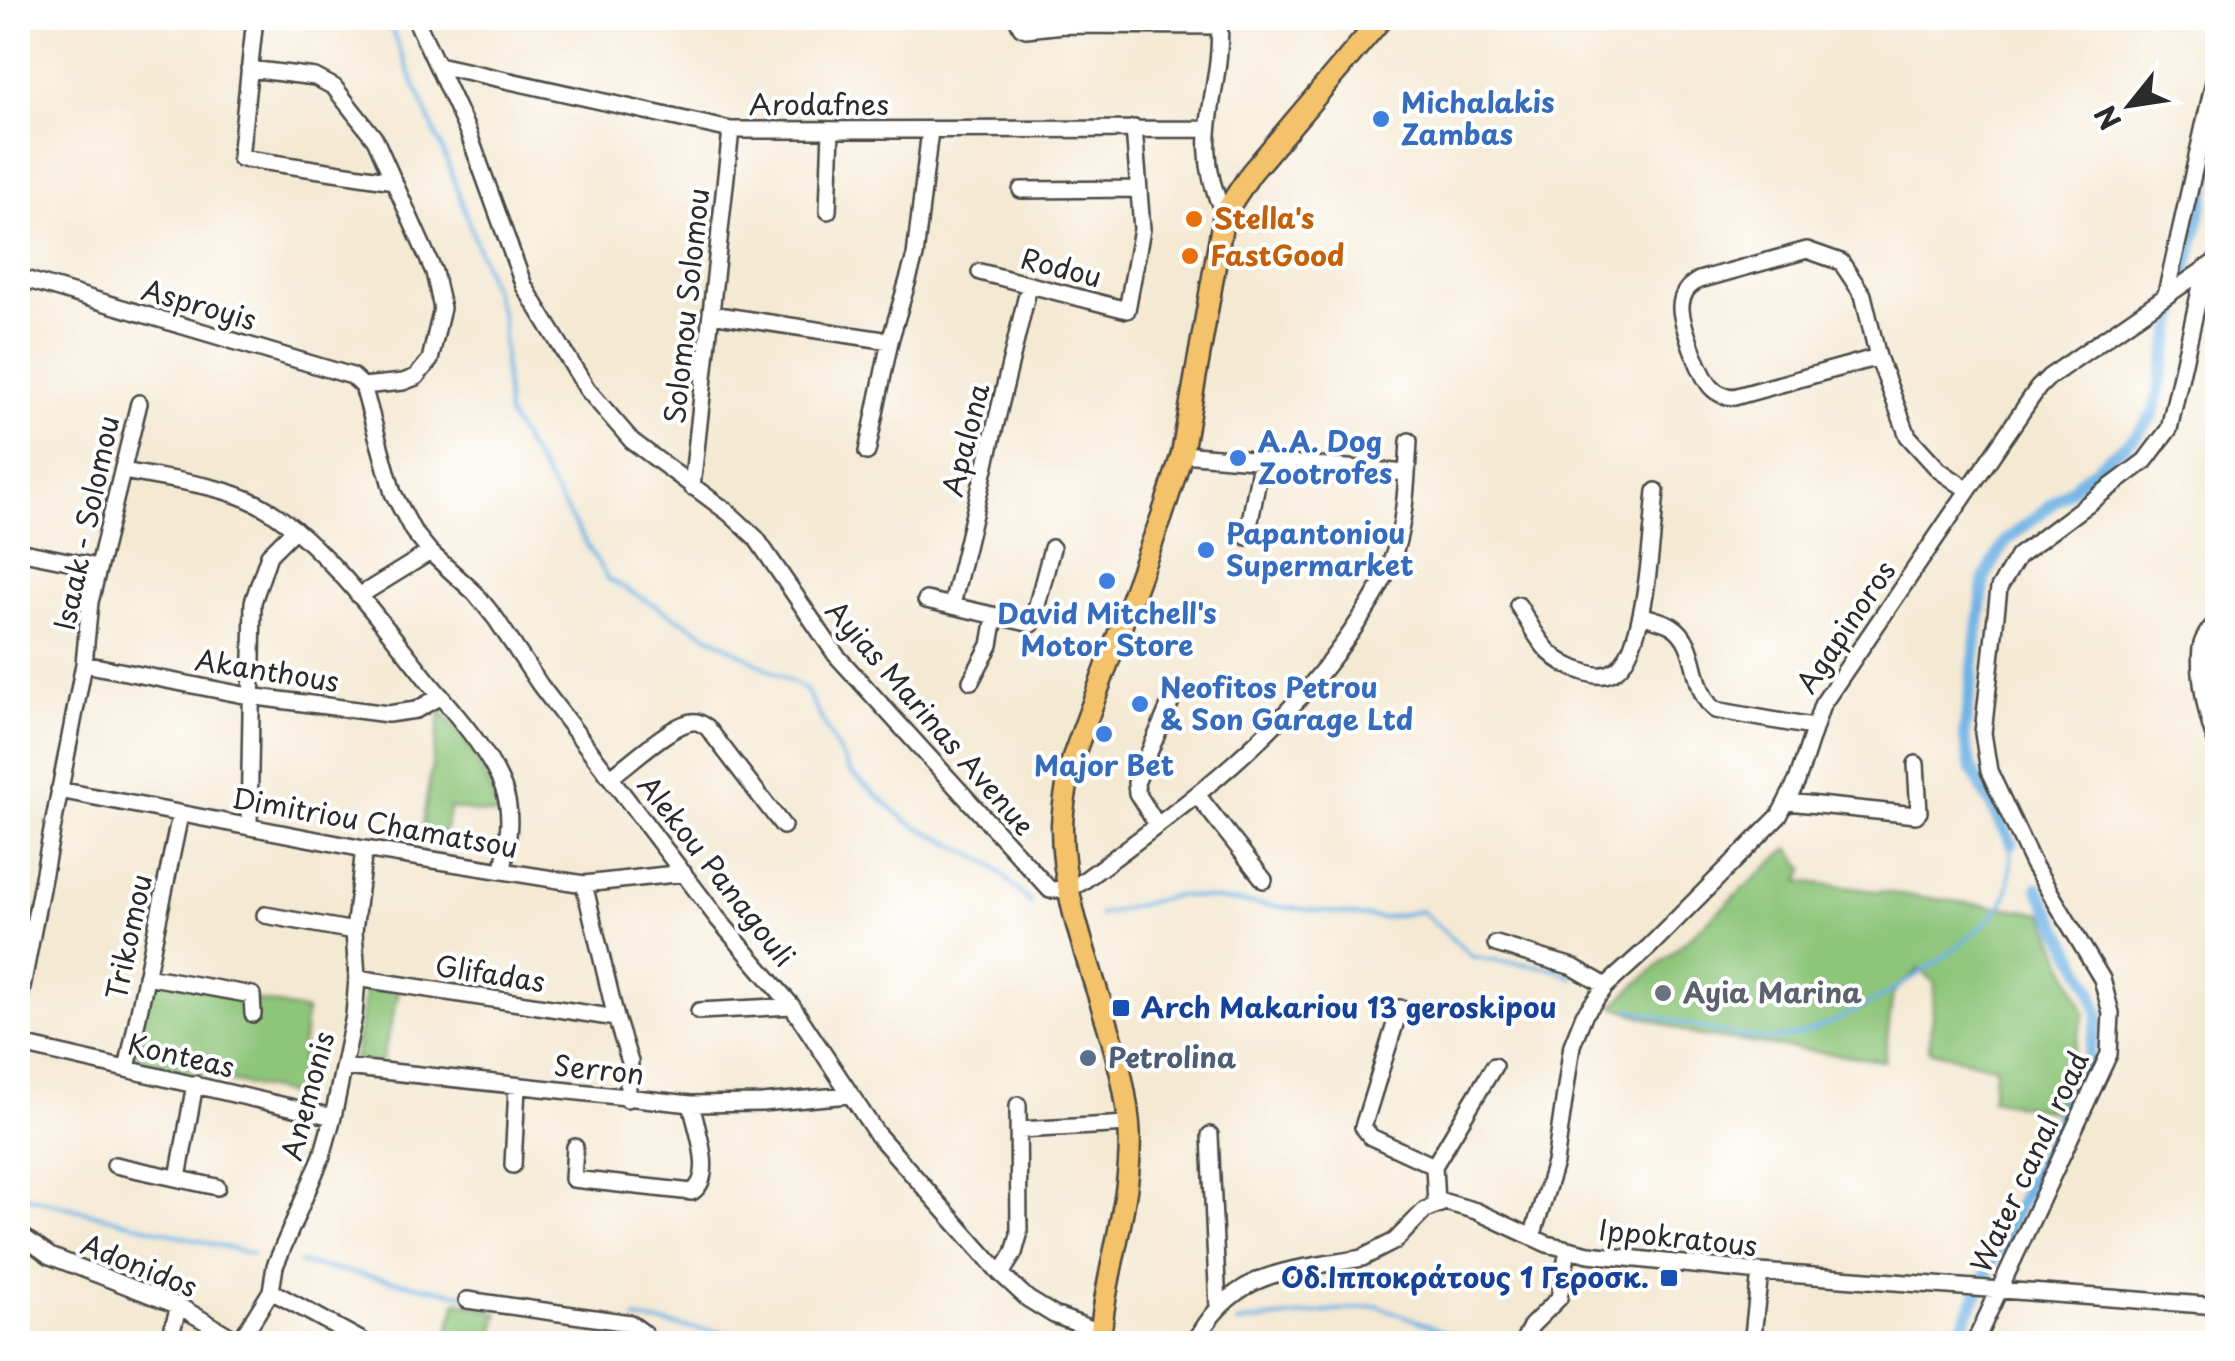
<svg xmlns="http://www.w3.org/2000/svg" width="2235" height="1361" font-family="'Playpen Sans',sans-serif">
	<rect width="100%" height="100%" fill="#fff"/>
	<filter id="ink" filterUnits="userSpaceOnUse"><feTurbulence type="fractalNoise" baseFrequency=".01" numOctaves="2"/><feDisplacementMap in="SourceGraphic" scale="20" xChannelSelector="R" yChannelSelector="G"/><feConvolveMatrix kernelMatrix="1 2 1 2 8 2 1 2 1" color-interpolation-filters="sRGB"/></filter>
	<filter id="wash" filterUnits="userSpaceOnUse"><feTurbulence type="fractalNoise" baseFrequency=".0048" numOctaves="4" result="noise"/><feDisplacementMap in="SourceGraphic" scale="40" xChannelSelector="R" yChannelSelector="G"/><feGaussianBlur stdDeviation="2.25" result="paint"/><feColorMatrix in="noise" values="0 0 0 0 0 0 0 0 0 0 0 0 0 0 0 0 0 1.4 0 .05"/><feComposite in="paint" operator="in"/></filter>
	<g filter="url(#wash)">
		<rect width="100%" height="100%" fill="#f4e9d3"/>
		<path fill="#8dc579" stroke="#5c7852" stroke-width="2.5" d="M441 710 474 752 501 816 450 808 441 843 420 839Z
			M1789 848 1805 869 1799 881 2044 913 2085 1013 2055 1112 1991 1099 1996 1067 1929 1050 1935 983 1919 969 1893 993 1884 1061 1695 1035 1613 1006Z
			M150 977 306 1011 298 1096 133 1059Z
			M366 988 399 992 381 1064 354 1059Z
			M457 1301 498 1313 493 1343 445 1344Z"/>
		<g fill="none" stroke-linecap="round" stroke-linejoin="round">
			<path stroke="#6eb3e4" stroke-width="4" d="M383 18 389 23 449 166 502 317 507 414 608 579 806 690 850 772 908 822 991 864 1031 903
				M1100 915 1177 895 1382 918 1421 911 1473 957 1553 968 1573 978
				M1630 1009C1670 1020 1733 1039 1773 1039 1827 1039 1972 948 2002 904 2012 890 2010 861 2012 844
				M20 1195 252 1254
				M300 1263 467 1295
				M635 1319 798 1344
				M1237 1323 1378 1306 1478 1344"/>
			<path stroke="#6eb3e4" stroke-width="12" d="M2012 844 1971 768 1964 735 1985 577 2006 541 2137 435 2153 414 2218 138
				M1954 1344 2088 1056 2099 1016 2089 983 2038 888"/>
		</g>
	</g>
	<g filter="url(#ink)">
		<g fill="none" stroke-linecap="round" stroke-linejoin="round">
			<g stroke="#494844" stroke-width="20">
				<path id="minor" d="M255 18 240 158 394 181
					M415 18 468 132 524 286 587 389 632 441 729 513 756 538 836 655 1050 890 1069 889 1082 882C1181 808 1273 743 1345 641 1367 610 1389 577 1398 540 1406 508 1407 473 1409 441
					M1017 18 1021 27 1026 29 1063 25 1220 26
					M1219 18C1225 91 1187 137 1224 214
					M438 65 731 130 1206 129
					M249 69 315 77 334 87 375 139 434 272 442 308 430 360 416 377 403 382 363 386
					M1021 190 1137 189
					M828 211 831 130
					M980 272 1127 310 1142 229 1134 128
					M18 277 352 376 363 386
					M2166 294 2218 64
					M711 314 890 341
					M1878 357 1734 397C1725 396 1719 395 1712 388 1701 377 1680 321 1681 306 1682 293 1688 286 1699 280L1807 250 1841 262 1863 295 1878 357 1908 436 1939 470 1968 490
					M363 386 393 493 413 531 430 552 475 593 496 619 540 685 718 919 792 1006 876 1133 1001 1274 1028 1299 1054 1315 1100 1332
					M867 452 890 341 915 256 930 130
					M1182 454 1407 473
					M124 471C168 480 219 484 258 504 318 535 385 627 428 681 454 713 487 748 503 787 514 814 507 843 503 871
					M692 487 731 130
					M1247 537 1261 463
					M18 551 98 567
					M359 596 430 552
					M926 600 1032 624 1052 548
					M952 605 1029 286
					M1518 605C1539 639 1546 661 1587 673 1597 676 1606 677 1616 670 1647 647 1652 530 1656 491
					M1642 615C1652 619 1664 621 1672 626 1700 643 1690 690 1715 710L1812 727
					M2218 620C2210 629 2203 637 2201 648 2198 673 2207 723 2218 745
					M84 664 249 696 388 714 416 710 441 696
					M971 681 990 645 995 617
					M611 777C629 764 672 724 692 722 699 721 701 724 707 727L783 826
					M59 790 364 849 584 884 684 873
					M1198 796 1264 880
					M1788 802 1916 815 1919 812 1916 764
					M1157 825 1137 793 1136 783 1172 699
					M249 826 253 602 269 555 295 529
					M584 884 616 1018 630 1062 627 1099
					M265 915 354 931
					M1496 944 1573 967 1606 986
					M146 976 252 995 253 1014
					M357 978 616 1018
					M18 1008 84 664 90 602 139 403
					M1400 1008 1363 1127 1371 1137 1434 1166
					M699 1011 792 1006
					M18 1044 333 1117
					M345 1067 691 1104 762 1103 849 1095
					M127 1069 180 815
					M1019 1130 1129 1124
					M1210 1135 1218 1307
					M575 1147 573 1179 692 1192C716 1177 696 1128 691 1104
					M115 1165 217 1187
					M513 1165 517 1087
					M178 1178 195 1084
					M1436 1204 1434 1166 1494 1066
					M18 1233 50 1256 179 1306 243 1344
					M1532 1237 1555 1163 1572 1045 1584 1015 1606 986 1649 947 1779 816 1797 781 1822 705 2038 388 2049 377 2218 260
					M1001 1274 1014 1253 1019 1235 1018 1105
					M271 1291 368 1344
					M467 1300 630 1323 644 1333 648 1344
					M240 1341 271 1291 275 1266 322 1156 333 1117 354 1016 357 978 354 931 364 849
					M168 1344 179 1306
					M1194 1344C1233 1269 1288 1271 1362 1258L1395 1241 1425 1210 1445 1202 1476 1211 1547 1244 1589 1254 1760 1272 2218 1306
					M1522 1344 1531 1326 1559 1298 1568 1250
					M1752 1344 1760 1272
					M1974 1344 2109 1054 2111 1013 2102 979 2033 864 1989 771 1983 733 1999 588 2018 556 2145 461 2169 429 2205 268"/>
			</g>
			<g stroke="#494844" stroke-width="25">
				<path id="major" d="M1100 1344C1104 1271 1135 1197 1129 1124 1120 1023 1061 926 1062 825 1063 802 1068 779 1073 757L1162 516 1182 454 1224 214 1251 173 1382 18"/>
			</g>
			<use href="#minor" stroke="#fff" stroke-width="15"/>
			<use href="#major" stroke="#f4c26a" stroke-width="20"/>
		</g>
	</g>
	<g fill="#3f7fe0" stroke="#fff" stroke-width="4">
		<circle cx="1381" cy="119" r="10"/>
		<circle cx="1238" cy="458" r="10"/>
		<circle cx="1206" cy="550" r="10"/>
		<circle cx="1107" cy="581" r="10"/>
		<circle cx="1140" cy="704" r="10"/>
		<circle cx="1104" cy="734" r="10"/>
	</g>
	<g fill="#e8710a" stroke="#fff" stroke-width="4">
		<circle cx="1194" cy="219" r="10"/>
		<circle cx="1190" cy="256" r="10"/>
	</g>
	<circle fill="#6b7280" stroke="#fff" stroke-width="4" cx="1663" cy="993" r="10"/>
	<g fill="#1a4fb4" stroke="#fff" stroke-width="4">
		<rect x="1111" y="998" width="20" height="20" rx="5"/>
		<rect x="1659" y="1268" width="20" height="20" rx="5"/>
	</g>
	<circle fill="#5c6f8a" stroke="#fff" stroke-width="4" cx="1088" cy="1058" r="10"/>
	<g text-anchor="middle" stroke-width="8" stroke-linejoin="round" paint-order="stroke">
		<g font-size="28" font-weight="bold" fill="#366cbe" stroke="#fff" text-anchor="start">
			<text x="1401" y="113">Michalakis<tspan x="1401" dy="32">Zambas</tspan></text>
			<text x="1258" y="452">A.A. Dog<tspan x="1258" dy="32">Zootrofes</tspan></text>
			<text x="1226" y="544">Papantoniou<tspan x="1226" dy="32">Supermarket</tspan></text>
			<text x="1107" y="624" text-anchor="middle">David Mitchell's<tspan x="1107" dy="32">Motor Store</tspan></text>
			<text x="1160" y="698">Neofitos Petrou<tspan x="1160" dy="32">&amp; Son Garage Ltd</tspan></text>
			<text x="1104" y="776" text-anchor="middle">Major Bet</text>
		</g>
		<g font-size="28" fill="#2b2b2b" stroke="#fff">
			<text x="819" y="115">Arodafnes</text>
			<text transform="translate(1061 268) rotate(14)" y="10">Rodou</text>
			<text transform="translate(199 305) rotate(16)" y="10">Asproyis</text>
			<text transform="translate(687 306) rotate(-84)" y="10">Solomou Solomou</text>
			<text transform="translate(966 440) rotate(-76)" y="10">Apalona</text>
			<text transform="translate(87 523) rotate(-78)" y="10">Isaak - Solomou</text>
			<text transform="translate(1846 627) rotate(-56)" y="10">Agapinoros</text>
			<text transform="translate(267 671) rotate(9)" y="10">Akanthous</text>
			<text transform="translate(930 718) rotate(49)" y="10">Ayias Marinas Avenue</text>
			<text transform="translate(375 823) rotate(10)" y="10">Dimitriou Chamatsou</text>
			<text transform="translate(716 871) rotate(52)" y="10">Alekou Panagouli</text>
			<text transform="translate(129 937) rotate(-78)" y="10">Trikomou</text>
			<text transform="translate(490 974) rotate(9)" y="10">Glifadas</text>
			<text transform="translate(181 1056) rotate(13)" y="10">Konteas</text>
			<text transform="translate(599 1070) rotate(6)" y="10">Serron</text>
			<text transform="translate(308 1096) rotate(-75)" y="10">Anemonis</text>
			<text transform="translate(2030 1162) rotate(-65)" y="10">Water canal road</text>
			<text transform="translate(1678 1238) rotate(6)" y="10">Ippokratous</text>
			<text transform="translate(139 1266) rotate(22)" y="10">Adonidos</text>
		</g>
		<g font-size="28" font-weight="bold" fill="#c56008" stroke="#fff" text-anchor="start">
			<text x="1214" y="229">Stella's</text>
			<text x="1210" y="266">FastGood</text>
		</g>
		<g font-size="28" font-weight="bold" fill="#5b616d" stroke="#fff" text-anchor="start">
			<text x="1683" y="1003">Ayia Marina</text>
		</g>
		<g font-size="28" font-weight="bold" fill="#164399" stroke="#fff" text-anchor="start">
			<text x="1141" y="1018">Arch Makariou 13 geroskipou</text>
			<text x="1649" y="1288" text-anchor="end">Οδ.Ιπποκράτους 1 Γεροσκ.</text>
		</g>
		<g font-size="28" font-weight="bold" fill="#4e5e75" stroke="#fff" text-anchor="start">
			<text x="1108" y="1068">Petrolina</text>
		</g>
	</g>
	<rect width="2235" height="1361" fill="none" stroke="#fff" stroke-width="60"/>
	<g transform="translate(2130 105) rotate(240)" stroke="#ffffff" stroke-width="8" paint-order="stroke">
	<path d="M0-8L18 38L0 25L-18 38Z" fill="#2b2b2b"/>
	<text y="-15" font-size="28" font-weight="bold" text-anchor="middle" fill="#2b2b2b">N</text>
	</g>
</svg>
